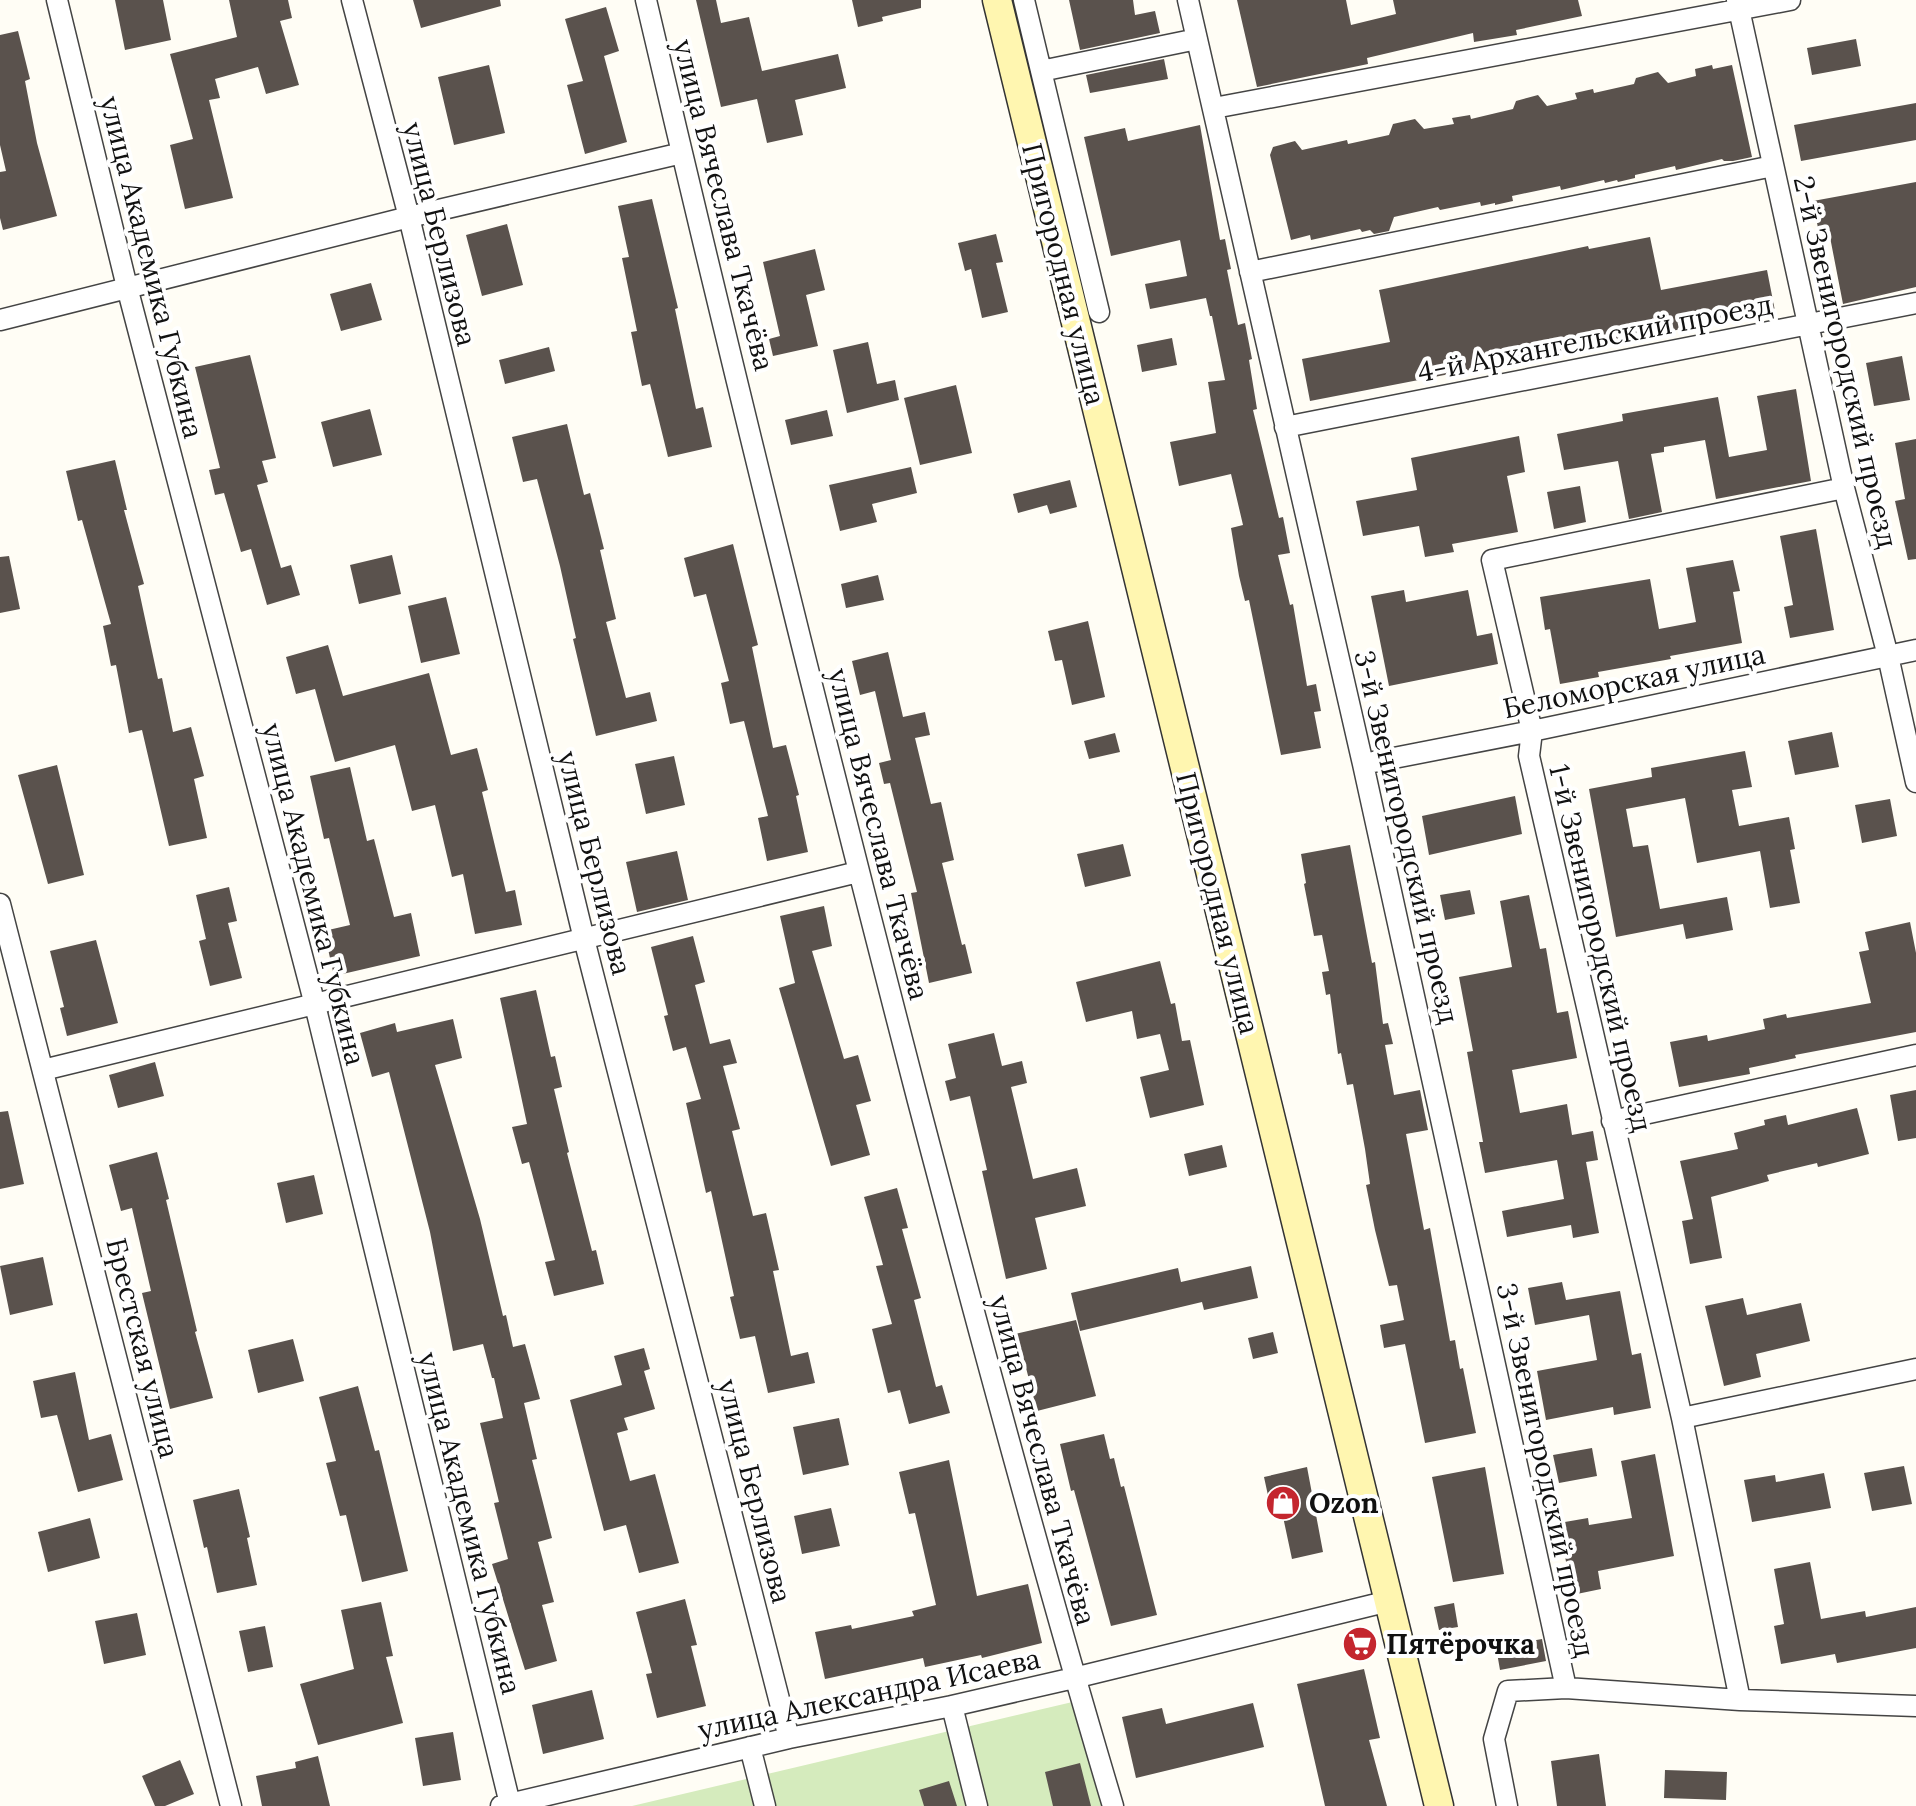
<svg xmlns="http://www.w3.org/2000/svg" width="1916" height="1806" font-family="Lora,serif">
	<rect width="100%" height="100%" fill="#fffdf5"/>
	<path fill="#d5ebbd" d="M1081 1700 1112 1806H632Z"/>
	<path fill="#5a524d" d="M115 0H163L171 40 125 50Z
		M229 0H288L292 18 280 21 299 85 266 94 258 67 215 79 220 98 209 100 233 198 185 209 170 145 193 139 170 54 237 37Z
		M413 0H500L501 6 421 28Z
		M696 0H716L721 23 749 17 762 71 838 54 846 88 795 100 803 135 767 143 757 99 721 107Z
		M852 0H921V8L882 17 883 21 858 27Z
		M1069 0H1133L1135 15 1155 11 1160 33 1080 50Z
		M1237 0H1346L1351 25 1396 14 1393 0H1578L1582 16 1516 30 1517 35 1474 42 1473 33 1367 58 1368 64 1257 87Z
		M606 7 619 51 604 56 627 142 585 154 567 85 583 81 565 19Z
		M18 31 30 79 25 81 37 143 57 216 3 230 0 218V172L6 171 0 145V35Z
		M1856 39 1861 66 1812 75 1807 48Z
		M1164 59 1168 79 1090 93 1086 75Z
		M489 65 505 133 454 145 438 77Z
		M1712 65 1713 69 1732 65 1752 157 1733 161H1724L1722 159 1676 170 1675 166 1635 175V178L1618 182 1617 180 1605 183 1604 180 1561 190 1560 186 1512 196 1513 201 1495 205V203L1481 206 1480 202 1440 210 1438 207 1394 217 1389 231 1374 234 1370 230 1362 232 1360 229 1311 240 1310 235 1291 240 1270 155 1273 147 1295 141 1302 150 1347 140 1348 144 1389 135 1393 124 1415 119 1424 129 1454 124 1452 118 1470 115 1471 119 1513 109 1516 101 1538 95 1547 106 1577 99 1575 93 1593 89 1594 93 1634 84 1636 78 1658 72 1668 83 1696 76 1695 69Z
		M1916 103V140L1801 161 1794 125Z
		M1200 125 1220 240 1225 239 1231 269 1227 270 1238 325 1245 323 1252 359 1249 360 1257 409 1253 410 1279 518 1283 517 1290 553 1278 555 1290 605 1293 604 1307 686 1316 684 1321 711 1314 712 1321 748 1281 755 1249 600 1245 601 1239 576 1231 528 1243 525 1231 474 1179 486 1170 442 1216 433 1208 382 1225 380 1212 316H1210L1206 298 1150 309 1145 284 1187 276 1180 240 1111 256 1084 137 1125 128 1128 141Z
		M1916 182V287L1843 304 1830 237 1820 239 1813 201Z
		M652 199 678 308 675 309 696 409 703 407 712 447 668 457 650 384 642 386 631 332 637 331 622 258 629 257 618 206Z
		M507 224 523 285 482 296 466 235Z
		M996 234 1003 262 996 263 1008 312 982 318 971 269 965 271 958 243Z
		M1650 237 1661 290 1767 270 1775 311 1310 401 1302 359 1390 342 1379 290 1588 246 1589 249Z
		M815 249 825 290 806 295 818 346 773 356 769 339 780 336 763 262Z
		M371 283 382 320 341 331 330 294Z
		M1172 338 1177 365 1142 372 1137 345Z
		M868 342 877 384 895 380 899 400 847 413 833 350Z
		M549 347 555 371 505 384 499 360Z
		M250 355 276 458 262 461 268 482 257 485 281 568 291 565 300 595 267 605 251 549 241 552 224 493 215 495 209 470 220 468 195 367Z
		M1902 356 1910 400 1874 406 1866 363Z
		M956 385 972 453 920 465 904 398Z
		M1796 389 1811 481 1716 499 1705 440 1664 447V452L1651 454 1662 512 1629 519 1618 461 1564 470 1557 434 1623 421 1622 414 1718 397 1729 457 1767 450 1757 396Z
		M370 409 382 455 333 467 321 422Z
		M827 410 833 436 791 445 785 420Z
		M567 424 584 495 590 493 604 549 600 550 616 619 606 622 626 698 650 692 657 721 596 736 573 639 576 638 560 566 537 479 523 482 512 437Z
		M1519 436 1525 472 1507 476 1518 532 1452 544 1454 552 1425 557 1419 526 1363 536 1356 501 1417 490 1411 458Z
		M1916 439V559L1908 560 1895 501 1905 499 1895 443Z
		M115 460 127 510H124L144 584 138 586 158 679 162 678 173 732 191 727 204 776 194 779 207 838 169 846 142 730 129 733 116 665 111 666 103 626 111 624 82 520 78 521 66 471Z
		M911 467 917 493 872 504 877 522 840 531 829 485Z
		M1070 480 1077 507 1050 514 1047 505 1018 513 1013 494Z
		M1580 486 1586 522 1554 529 1547 492Z
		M1816 529 1834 630 1790 638 1784 607 1793 605 1780 536Z
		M733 544 758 645 752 647 773 748 786 745 799 795 796 796 808 852 767 861 758 818 768 816 744 721 730 724 721 683 729 681 706 594 694 597 684 558Z
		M392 555 401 594 359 604 350 565Z
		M9 556 20 609 0 613V557Z
		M1733 560 1740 591 1733 592 1742 643 1670 656 1671 659 1598 672 1599 677 1560 684 1550 629 1545 630 1540 597 1650 579 1659 629 1696 622 1686 568Z
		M878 575 884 600 846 608 841 584Z
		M1404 590 1406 602 1468 590 1477 636 1492 633 1498 664 1389 686 1371 596Z
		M446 597 460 654 421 663 408 606Z
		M1088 621 1105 697 1072 705 1062 660 1055 661 1048 631Z
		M328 645 343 696 429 673 451 755 477 748 488 790 482 792 506 892 515 890 522 925 475 934 463 874 452 877 435 805 412 811 395 745 335 762 315 689 296 694 286 657Z
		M888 652 903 717 925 712 930 735 915 738 931 804 941 802 954 860 942 863 962 945 965 944 972 973 929 983 911 893 917 892 890 783 884 784 879 763 891 760 875 691 860 695 852 661Z
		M1832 732 1839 767 1795 775 1788 741Z
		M1115 733 1120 752 1089 759 1084 741Z
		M1745 751 1752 787 1732 790 1739 826 1789 817 1795 849 1790 850 1800 903 1770 908 1760 851 1697 863 1685 798 1626 809 1633 847 1648 845 1660 909 1727 897 1733 930 1686 939 1683 924 1616 937 1589 789 1652 777 1651 768Z
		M674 756 685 805 646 814 635 764Z
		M57 765 84 875 48 884 18 775Z
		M350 767 367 841 374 839 394 917 411 913 420 956 334 976 324 931 350 925 329 838 324 839 310 776Z
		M1515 796 1522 834 1429 855 1422 816Z
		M1890 799 1897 836 1862 843 1855 805Z
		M1123 844 1131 876 1085 887 1077 854Z
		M1350 845 1372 963 1375 962 1383 1024 1388 1023 1393 1044 1385 1045 1394 1095 1420 1090 1428 1130 1406 1134 1424 1230 1430 1228 1450 1341 1455 1340 1460 1369 1463 1368 1476 1433 1425 1443 1405 1344 1384 1348 1380 1325 1404 1320 1397 1285 1389 1286 1375 1230 1366 1185 1370 1184 1365 1149 1353 1084 1347 1085 1341 1053 1338 1054 1330 994 1326 995 1322 972 1329 971 1322 935 1314 936 1304 884 1306 883 1301 854Z
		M677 851 688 900 637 912 626 862Z
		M229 887 237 921 228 923 242 978 210 986 199 941 206 939 196 895Z
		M1470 890 1475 914 1445 920 1440 895Z
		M1529 895 1540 949 1546 948 1557 1013 1568 1011 1577 1058 1512 1070 1520 1113 1567 1104 1572 1135 1593 1131 1598 1160 1586 1162 1599 1233 1573 1238 1571 1225 1507 1237 1502 1211 1564 1199 1557 1160 1485 1173 1479 1142H1483L1467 1052 1473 1051 1459 977 1512 967 1500 901Z
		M824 906 832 946 812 951 844 1059 858 1055 871 1101 856 1105 870 1155 831 1166 779 988 795 983 780 916Z
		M1910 922 1916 953V1032L1795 1055 1796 1058 1749 1068 1750 1074 1679 1087 1670 1042 1707 1035 1708 1041 1765 1029 1763 1019 1786 1014 1787 1018 1871 1003 1859 952 1869 950 1865 932Z
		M693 936 705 982 695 985 710 1044 730 1039 737 1063 723 1066 740 1129 732 1131 753 1216 766 1213 779 1270 773 1271 791 1356 808 1352 815 1383 768 1393 755 1336 740 1339 730 1297 734 1296 711 1191 706 1193 686 1103 701 1099 686 1047 673 1051 664 1016 668 1015 651 947Z
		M96 940 118 1023 67 1036 60 1008 64 1007 50 951Z
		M1160 961 1171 1004 1175 1003 1182 1041 1190 1040 1204 1105 1150 1118 1140 1077 1169 1070 1160 1034 1137 1039 1132 1011 1086 1022 1076 982Z
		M536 990 551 1057 555 1056 562 1087 554 1089 569 1152 567 1153 592 1251 596 1250 604 1284 554 1296 545 1262 555 1260 529 1162 522 1164 512 1127 527 1124 500 998Z
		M453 1019 462 1058 435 1065 480 1219 503 1316 506 1315 513 1347 525 1344 540 1399 524 1403 537 1459 532 1460 552 1538 538 1542 554 1602 542 1605 557 1661 525 1670 492 1564 508 1559 494 1503 499 1502 480 1423 503 1418 494 1378H492L483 1344 453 1351 430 1232 389 1072 372 1077 360 1033 395 1023 397 1032Z
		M994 1033 1002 1066 1022 1061 1027 1083 1011 1087 1033 1179 1077 1168 1086 1206 1035 1218 1047 1269 1006 1279 982 1171 987 1170 970 1096 950 1101 945 1081 956 1078 948 1044Z
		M155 1062 164 1096 118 1108 109 1075Z
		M1916 1090V1138L1898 1141 1890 1095Z
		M1857 1108 1869 1154 1818 1167 1817 1163 1767 1175 1769 1181 1711 1197 1722 1258 1690 1264 1682 1221 1693 1219 1680 1161 1738 1149 1734 1133 1765 1125 1764 1120 1786 1115 1788 1125Z
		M8 1111 24 1184 0 1189V1112Z
		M1222 1145 1227 1167 1189 1176 1184 1154Z
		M157 1152 169 1199 166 1200 197 1331 195 1332 213 1398 170 1409 142 1293 151 1291 132 1208 121 1211 109 1165Z
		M314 1175 323 1214 286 1223 277 1183Z
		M897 1188 908 1228 902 1229 921 1298 914 1300 936 1387 942 1385 950 1413 909 1424 900 1390 888 1393 872 1329 892 1324 876 1266 883 1265 864 1197Z
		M43 1257 53 1305 10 1315 0 1266Z
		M1251 1266 1258 1298 1204 1310 1202 1302 1080 1331 1071 1293 1178 1268 1181 1282Z
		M1562 1282 1566 1300 1620 1291 1632 1355 1641 1353 1651 1408 1614 1415 1613 1407 1546 1420 1537 1371 1597 1360 1589 1315 1535 1325 1528 1288Z
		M1743 1298 1747 1315 1801 1303 1810 1341 1756 1354 1761 1377 1724 1386 1705 1306Z
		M1076 1320 1096 1396 1037 1411 1022 1352 1016 1354 1011 1335Z
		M1273 1332 1278 1353 1253 1359 1248 1338Z
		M293 1339 304 1381 258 1393 248 1350Z
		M644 1348 650 1369 644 1371 655 1409 624 1418 628 1430 617 1433 630 1481 655 1474 679 1563 639 1573 626 1525 604 1531 570 1400 622 1385 614 1356Z
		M75 1372 89 1440 111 1434 123 1480 78 1492 57 1415 41 1418 33 1381Z
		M358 1386 375 1451 379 1450 408 1571 362 1582 346 1515 340 1516 326 1463 336 1461 319 1397Z
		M839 1418 849 1465 803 1475 793 1427Z
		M1104 1434 1110 1459 1114 1458 1121 1487 1124 1486 1157 1615 1111 1626 1074 1490 1071 1491 1060 1444Z
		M1592 1448 1597 1476 1559 1483 1553 1455Z
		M1655 1454 1674 1556 1598 1571 1601 1589 1572 1595 1559 1523 1588 1518 1589 1525 1632 1518 1621 1461Z
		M949 1460 977 1596 1028 1584 1042 1643 982 1658 981 1655 925 1667 923 1658 825 1679 815 1632 851 1625 852 1629 914 1616 912 1611 936 1605 915 1513 909 1514 899 1472Z
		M1904 1466 1912 1504 1872 1511 1864 1473Z
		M1307 1467 1323 1552 1292 1559 1282 1512 1272 1514 1264 1477Z
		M1485 1467 1504 1574 1453 1582 1432 1477Z
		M1824 1473 1831 1508 1752 1522 1744 1480 1775 1475 1776 1482Z
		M239 1489 250 1537 247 1538 257 1585 217 1593 207 1547 204 1548 193 1500Z
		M831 1508 840 1546 802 1554 794 1516Z
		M90 1518 100 1558 48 1572 38 1532Z
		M1810 1562 1821 1619 1865 1611 1866 1617 1916 1607V1648L1837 1663 1835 1654 1781 1664 1774 1626 1784 1624 1774 1569Z
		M685 1599 697 1645 691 1646 706 1706 657 1718 646 1674 652 1673 636 1612Z
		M381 1602 393 1656 386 1657 403 1723 318 1745 300 1684 354 1669 341 1610Z
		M1454 1603 1458 1627 1439 1630 1434 1607Z
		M137 1613 146 1655 104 1664 95 1621Z
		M265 1626 273 1667 248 1672 239 1631Z
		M1542 1639 1546 1661 1500 1670 1496 1647Z
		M1364 1669 1380 1738 1369 1740 1387 1806H1325L1297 1684Z
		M592 1690 604 1739 543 1754 532 1705Z
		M1253 1703 1264 1747 1136 1778 1122 1717 1162 1708 1166 1724Z
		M453 1732 461 1780 423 1786 415 1738Z
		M1599 1754 1606 1806H1557L1551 1761Z
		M318 1756 330 1806H262L256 1776 296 1768 295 1762Z
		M180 1760 194 1794 165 1806H155L142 1776Z
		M1080 1763 1091 1806H1053L1045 1772Z
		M1665 1770 1727 1772 1726 1800 1664 1798Z
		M949 1781 957 1806H924L919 1790Z"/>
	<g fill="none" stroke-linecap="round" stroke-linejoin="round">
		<g stroke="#444" stroke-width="23">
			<path id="street" d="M57 0 127 287 315 1005 510 1804
				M352 0 409 217 584 939 789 1738
				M646 0C732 368 823 735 918 1101 980 1337 1043 1572 1113 1806
				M1024 0 1099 312
				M1188 0 1363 764 1566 1688
				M1737 0 1844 488 1888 656 1916 782
				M1041 71 1197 39
				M1214 108 1790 0
				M1250 272 1773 166
				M0 320 409 217 682 153
				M1285 427 1916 303
				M1363 764 1532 731 1916 650
				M0 904 231 1806
				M43 1070 858 872
				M1612 1121 1916 1055
				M1682 1418 1916 1369
				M1740 1700 1682 1418 1529 756 1532 731 1492 560 1844 488
				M952 1706 977 1806
				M750 1747 765 1806
				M501 1806 789 1738 952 1706 1074 1678 1389 1601
				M1507 1806 1494 1739 1508 1691 1566 1688 1740 1700 1916 1706"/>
		</g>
		<g stroke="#333" stroke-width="31">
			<path id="secondary" d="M997 0 1439 1806"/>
		</g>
		<use href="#street" stroke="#fff" stroke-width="20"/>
		<use href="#secondary" stroke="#fff6b0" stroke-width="28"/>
	</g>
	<defs>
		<g id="shop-disc" transform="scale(1.8)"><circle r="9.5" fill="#c4262e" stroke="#fff"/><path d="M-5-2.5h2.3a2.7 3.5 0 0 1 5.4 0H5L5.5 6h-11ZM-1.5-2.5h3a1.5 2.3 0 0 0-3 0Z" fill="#fff"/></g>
		<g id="supermarket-disc" transform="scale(1.8)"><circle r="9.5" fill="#c4262e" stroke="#fff"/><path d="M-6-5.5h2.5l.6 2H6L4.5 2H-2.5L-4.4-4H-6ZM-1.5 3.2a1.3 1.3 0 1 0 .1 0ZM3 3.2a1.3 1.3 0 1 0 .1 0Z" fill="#fff"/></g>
	</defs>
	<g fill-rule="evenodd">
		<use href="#shop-disc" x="1283" y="1503"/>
		<use href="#supermarket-disc" x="1360" y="1644"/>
	</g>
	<g text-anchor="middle" stroke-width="8" stroke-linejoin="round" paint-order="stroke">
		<g font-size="28" fill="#111" stroke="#fff">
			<text transform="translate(724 205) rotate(76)" y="10">улица Вячеслава Ткачёва</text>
			<text transform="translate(440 234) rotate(76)" y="10">улица Берлизова</text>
			<text transform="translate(152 267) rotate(76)" y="10">улица Академика Губкина</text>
			<text transform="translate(1064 274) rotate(76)" y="10">Пригородная улица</text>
			<text transform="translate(1595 338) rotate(-11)" y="10">4-й Архангельский проезд</text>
			<text transform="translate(1846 362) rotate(77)" y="10">2-й Звенигородский проезд</text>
			<text transform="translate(1634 681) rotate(-12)" y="10">Беломорская улица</text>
			<text transform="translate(879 834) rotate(76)" y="10">улица Вячеслава Ткачёва</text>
			<text transform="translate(1407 837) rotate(77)" y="10">3-й Звенигородский проезд</text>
			<text transform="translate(595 863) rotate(76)" y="10">улица Берлизова</text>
			<text transform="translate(314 894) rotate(76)" y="10">улица Академика Губкина</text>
			<text transform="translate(1218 903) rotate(76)" y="10">Пригородная улица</text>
			<text transform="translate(1601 948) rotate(77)" y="10">1-й Звенигородский проезд</text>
			<text transform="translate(143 1348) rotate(76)" y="10">Брестская улица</text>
			<text transform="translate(1043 1460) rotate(75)" y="10">улица Вячеслава Ткачёва</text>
			<text transform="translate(1546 1470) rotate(78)" y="10">3-й Звенигородский проезд</text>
			<text transform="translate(755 1491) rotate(76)" y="10">улица Берлизова</text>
			<text transform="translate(470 1523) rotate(76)" y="10">улица Академика Губкина</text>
			<text transform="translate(869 1694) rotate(-12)" y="10">улица Александра Исаева</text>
		</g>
		<g font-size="28" font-weight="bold" fill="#111" stroke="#fff" text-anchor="start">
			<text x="1309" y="1513">Ozon</text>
			<text x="1386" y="1654">Пятёрочка</text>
		</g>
	</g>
</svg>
